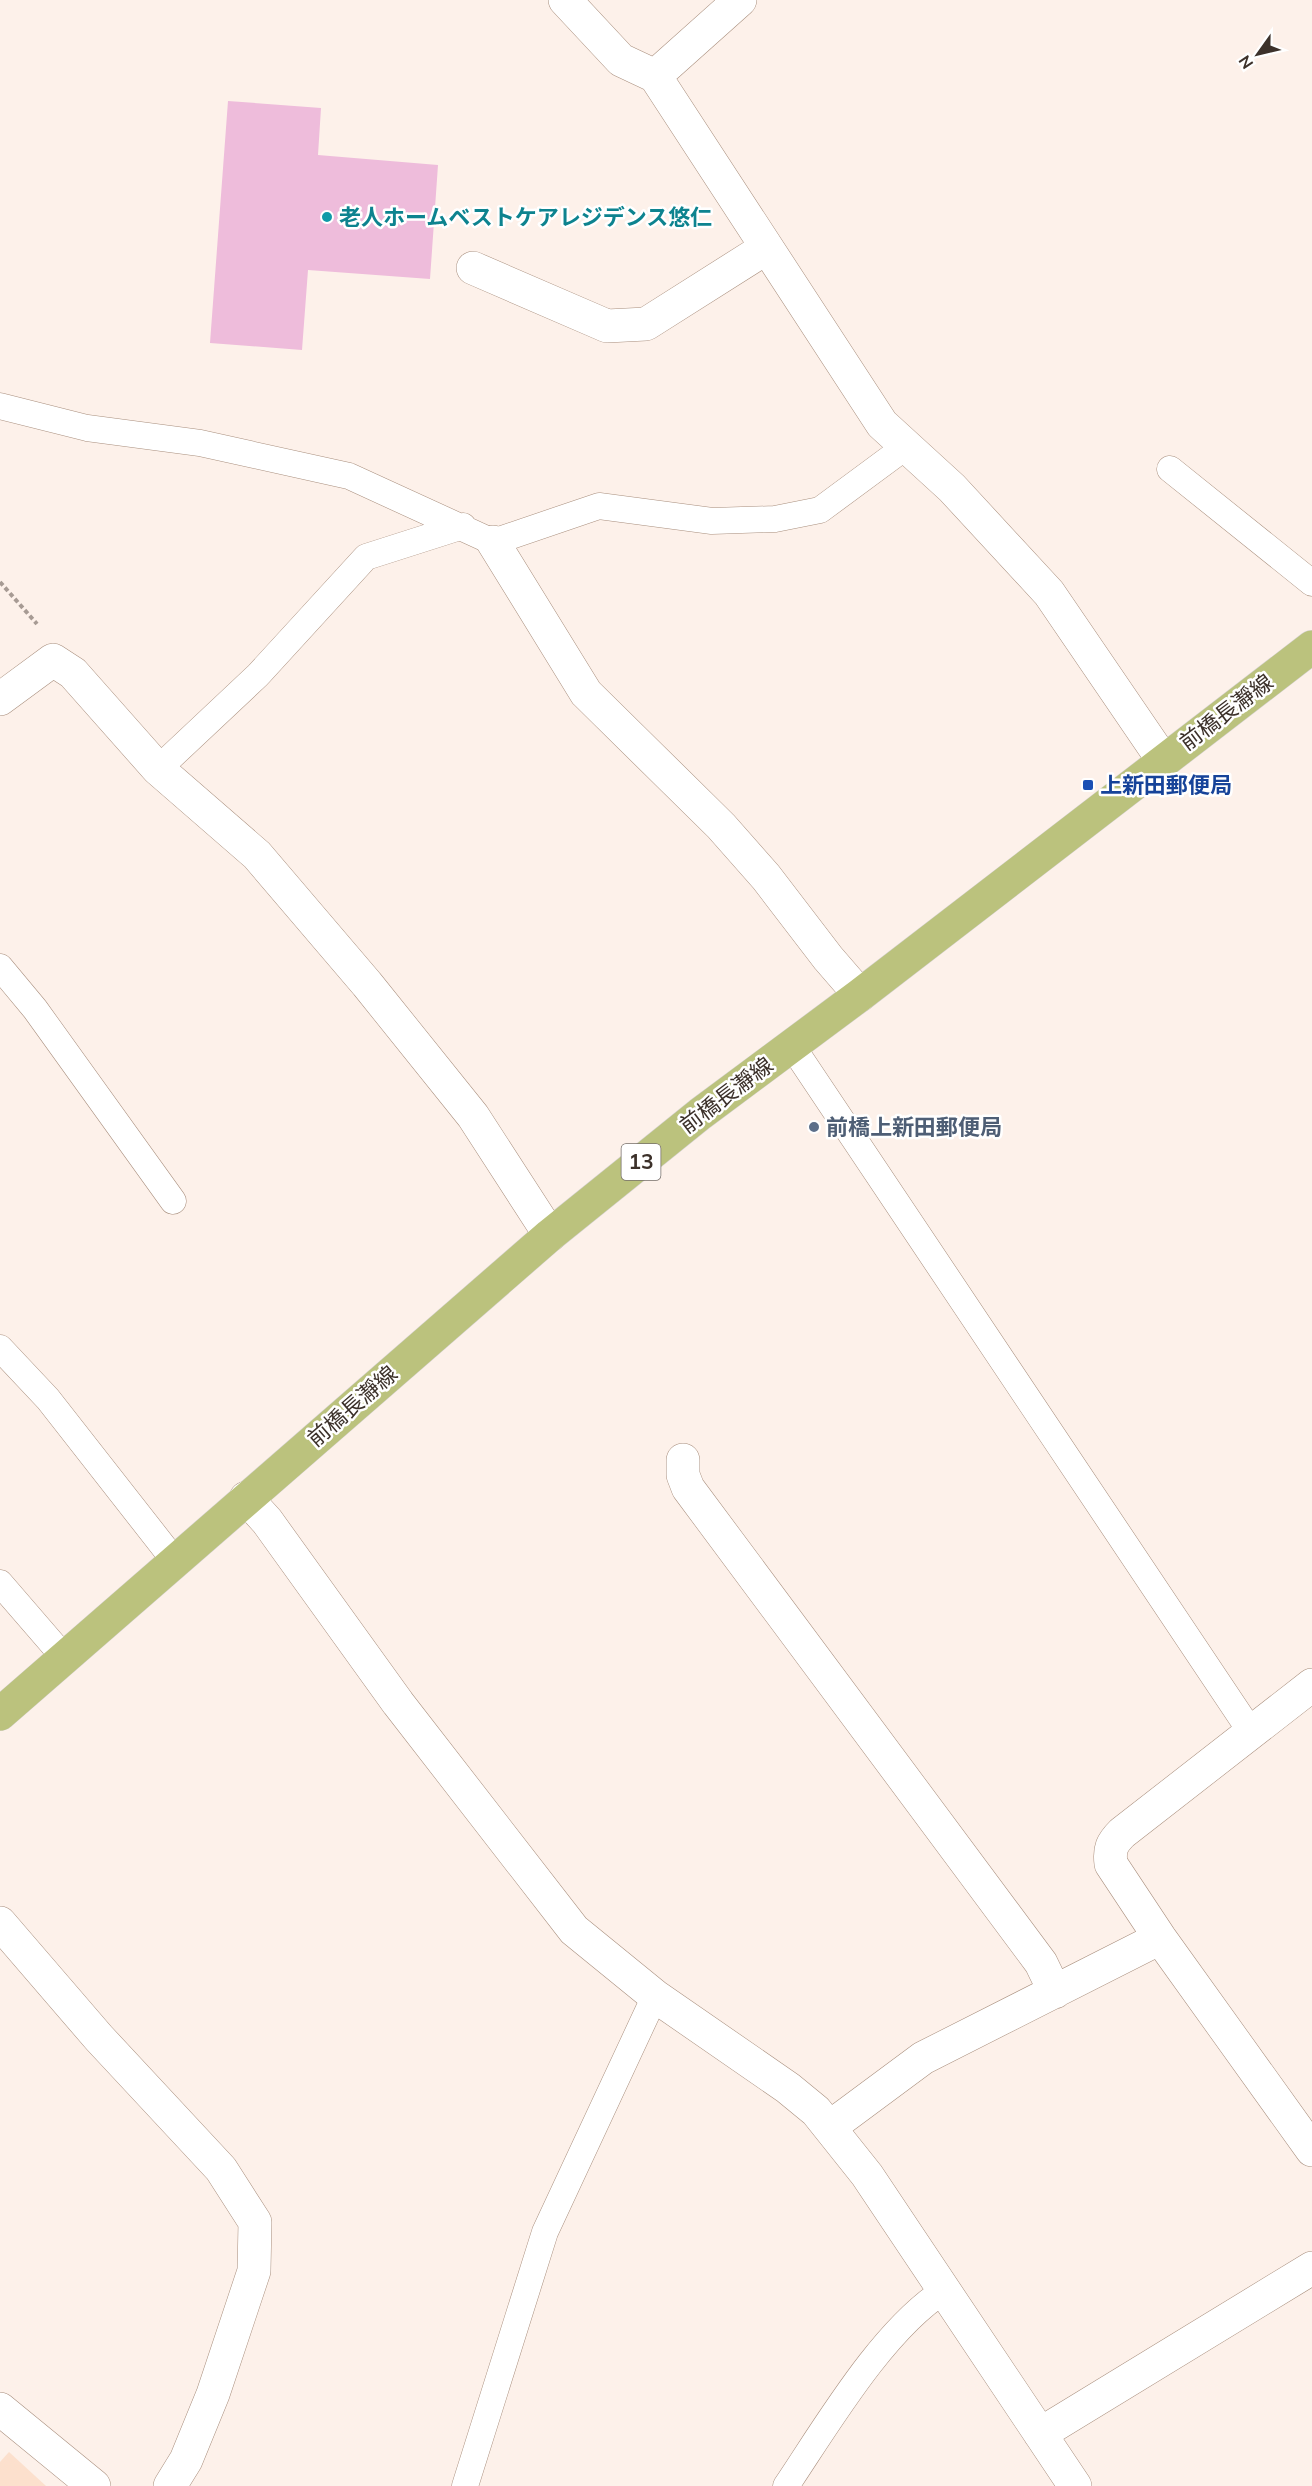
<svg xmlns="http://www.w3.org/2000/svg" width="1312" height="2486" font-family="Mulish,'Noto Sans JP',sans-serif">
	<rect width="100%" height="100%" fill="#fdf1ea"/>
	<path fill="#fce0cd" d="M9 2452 46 2486H0V2462Z"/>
	<path fill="#eebcdb" d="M228 101 321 108 318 155 438 165 430 279 308 270 302 350 210 343Z"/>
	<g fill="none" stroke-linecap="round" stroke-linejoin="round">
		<g stroke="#a98f7e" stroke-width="27">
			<path id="lane" d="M0 406 87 428 200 443 349 476 493 542 599 506 712 521 775 519 820 510 908 445
				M1170 469 1312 583
				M158 769 258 675 366 557 463 526
				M0 967 35 1009 173 1201
				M792 1046 1251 1732
				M0 1348 48 1399 174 1560
				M0 1583 63 1656
				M465 2486 545 2232 655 1996
				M786 2486C827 2425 883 2329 945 2290"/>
		</g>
		<g stroke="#a98f7e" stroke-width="34">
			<path id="street" d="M565 0 621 60 655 76 882 424 952 488 1049 593 1163 760
				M655 76 740 0
				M473 268 607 326 646 324 766 248
				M493 542 586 693 721 826 766 877 828 958 860 995
				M0 699 53 660 73 673 158 769 257 855 367 984 473 1116 550 1235
				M683 1460V1475L688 1488 1041 1963 1055 1992
				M246 1498 267 1521 398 1703 574 1930 655 1996 788 2088 816 2111 867 2175 1075 2486
				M1312 1685 1122 1833C1112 1843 1109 1849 1111 1864L1160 1938 1312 2150
				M0 1923 99 2038 221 2169 255 2222 254 2271 213 2394 186 2460 170 2486
				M830 2127 923 2058 1160 1938
				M0 2409 94 2486
				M1040 2434 1312 2268"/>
		</g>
		<g stroke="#d4d2d0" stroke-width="34">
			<path id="primary" d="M0 1714 550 1235 700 1114 860 995 1312 647"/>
		</g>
		<path stroke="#a79b94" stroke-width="4" stroke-dasharray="4.5 3" stroke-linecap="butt" d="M0 582 37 624"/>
		<use href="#lane" stroke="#fff" stroke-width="26"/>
		<use href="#street" stroke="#fff" stroke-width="33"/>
		<use href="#primary" stroke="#bbc27d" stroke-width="33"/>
	</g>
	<circle fill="#0f9aa8" stroke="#fff" stroke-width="2" cx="327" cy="217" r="6"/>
	<rect fill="#1a4fb4" stroke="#fff" stroke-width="2" x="1082" y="779" width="12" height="12" rx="3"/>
	<circle fill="#5c6f8a" stroke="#fff" stroke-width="2" cx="814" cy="1127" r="6"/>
	<g text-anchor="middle" stroke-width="5" stroke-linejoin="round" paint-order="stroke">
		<rect fill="#fff" stroke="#766f6a" stroke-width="1.5" x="621.5" y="1144" width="39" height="36" rx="4.5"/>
		<g font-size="21" font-weight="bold" fill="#3c312a">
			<text x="641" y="1169">13</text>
		</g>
		<g font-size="22" font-weight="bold" fill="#0d838f" stroke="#fff" text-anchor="start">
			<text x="339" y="225">老人ホームベストケアレジデンス悠仁</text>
		</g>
		<g font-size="22" fill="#3c312a" stroke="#fff">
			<text transform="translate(1226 712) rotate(-37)" y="8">前橋長瀞線</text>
			<text transform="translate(726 1095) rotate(-37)" y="8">前橋長瀞線</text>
			<text transform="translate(352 1406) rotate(-41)" y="8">前橋長瀞線</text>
		</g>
		<g font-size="22" font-weight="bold" fill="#164399" stroke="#fff" text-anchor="start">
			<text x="1100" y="793">上新田郵便局</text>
		</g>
		<g font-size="22" font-weight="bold" fill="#4e5e75" stroke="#fff" text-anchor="start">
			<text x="826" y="1135">前橋上新田郵便局</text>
		</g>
	</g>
	<g transform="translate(1258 54) rotate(236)" stroke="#ffffff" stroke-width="4.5" paint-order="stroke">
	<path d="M0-4.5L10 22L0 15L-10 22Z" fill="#3c312a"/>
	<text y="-9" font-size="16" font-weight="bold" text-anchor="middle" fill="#3c312a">N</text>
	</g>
</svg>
